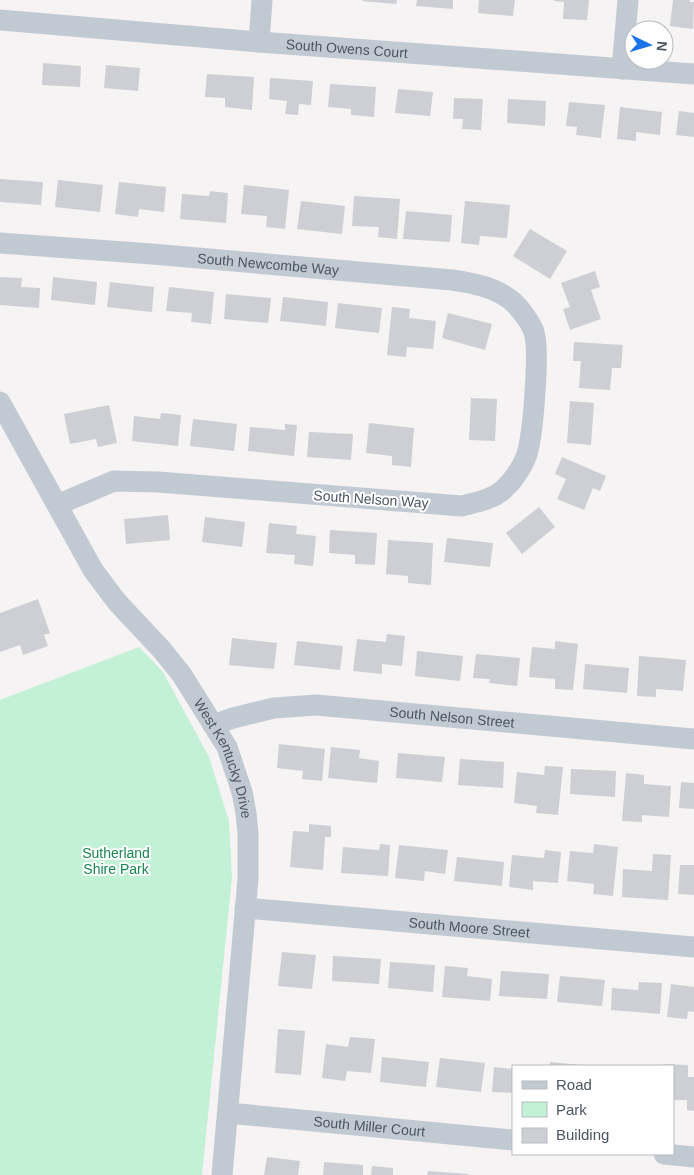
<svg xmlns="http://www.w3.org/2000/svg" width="694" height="1175" font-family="Helvetica,sans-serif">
	<rect width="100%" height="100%" fill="#f5f3f3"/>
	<path fill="#c3f1d5" d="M139 647 163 672 209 757 229 821 232 877 202 1175H0V700Z"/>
	<path fill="#cdcfd5" d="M363 0H397L396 4 362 1Z
		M417 0H453V9L416 6Z
		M479 0H515L513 16 478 13Z
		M554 0H589L587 20 563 19 564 2 554 1Z
		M673 0H690V2H694L693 29 670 26Z
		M43 63 81 66 80 87 42 85Z
		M106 65 140 68 138 91 104 88Z
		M207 74 254 77 252 110 225 107V98L205 97Z
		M270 78 313 81 311 105 299 104 298 115 285 114 287 101 269 99Z
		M330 84 376 87 374 117 351 115V109L328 107Z
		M398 89 433 92 430 116 395 113Z
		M454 98 483 99 481 130 462 129 463 119H453Z
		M508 99 546 101 545 126 507 123Z
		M569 102 605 105 601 138 576 135 577 127 566 126Z
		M620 107 662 112 660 135 636 132V141L617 139Z
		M679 111 694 113V137L676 135Z
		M0 179 43 182 41 205 0 202Z
		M58 180 103 185 100 212 55 207Z
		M119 182 166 187 164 212 139 209 138 217 115 214Z
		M244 185 289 190 285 229 266 227 267 216 241 214Z
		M210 191 228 193 226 223 180 219 182 194 209 196Z
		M354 196 400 199 397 239 378 237 379 227 352 226Z
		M301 201 345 206 342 234 297 229Z
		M465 201 510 205 507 238 480 236 479 245 461 243Z
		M406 211 452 215 450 242 403 239Z
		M530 229 567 251 550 279 513 256Z
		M595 271 600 287 591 290 601 319 570 330 563 309 570 307 561 283Z
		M0 277 22 278 21 287 40 288 39 308 0 305Z
		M53 277 97 282 95 305 51 300Z
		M110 282 154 287 152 312 107 307Z
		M169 287 214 292 211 324 191 322 192 313 166 311Z
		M226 294 271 298 268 323 224 319Z
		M283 297 328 302 326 326 280 321Z
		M338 303 382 308 379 333 335 328Z
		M392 307 410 309 409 318 436 321 433 349 407 347 406 357 387 355Z
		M448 313 492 324 485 350 442 338Z
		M574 342 623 345 621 368H612L610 390 579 388 581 361H573Z
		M471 398 497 399 495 441 469 440Z
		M570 401 594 403 591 445 567 443Z
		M109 405 117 443 98 447 96 439 70 444 64 414Z
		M161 413 181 415 178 446 132 441 134 416 160 419Z
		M193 419 237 424 234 451 190 446Z
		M369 423 414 428 411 467 392 465V456L366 453Z
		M285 424 297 425 294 456 248 451 250 427 285 430Z
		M309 432 353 434 351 460 307 457Z
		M562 457 606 476 600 491 593 488 584 510 557 499 566 479 555 474Z
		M539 507 555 527 522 554 506 533Z
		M168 515 170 540 126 544 124 519Z
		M205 517 245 522 242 547 202 542Z
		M269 523 297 526 296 534 316 536 313 566 294 564 295 555 266 553Z
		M330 530 377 533 375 565 355 564V555L329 553Z
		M447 538 493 543 490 567 444 562Z
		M388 540 433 543 431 585 408 583V576L386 574Z
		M38 599 50 633 44 635 48 646 23 655 20 645 0 652V613Z
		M387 634 405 636 402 666 382 664V674L353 671 357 639 386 642Z
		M232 638 277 643 274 669 229 665Z
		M297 641 343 646 340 670 294 665Z
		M555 641 578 644 573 690 555 689V679L529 677 532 647 555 649Z
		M417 651 463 656 460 681 415 676Z
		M476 654 520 658 517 686 489 683 490 679 473 678Z
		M639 656 686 660 683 691 656 689V697L637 696Z
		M585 664 629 668 627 693 583 689Z
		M279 744 325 749 322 781 302 779 303 771 277 768Z
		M331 747 360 750 359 758 379 761 377 783 328 778Z
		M398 753 445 757 442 782 396 778Z
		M460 759 504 762 503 788 458 785Z
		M545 766 563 767 558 815 536 813 537 806 514 803 517 772 544 775Z
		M571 769 616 771 615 797 570 794Z
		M626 773 644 775V784L671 786 669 817 642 815V822L622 821Z
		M681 782 694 783V809L679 808Z
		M309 824 331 826V837H325L323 870 290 867 293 831 309 832Z
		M380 844 390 845 388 876 341 873 343 847 379 850Z
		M594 844 618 847 613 896 593 894 594 884 567 881 570 851 593 853Z
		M399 845 448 850 445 874 425 871 424 881 395 878Z
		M545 850 561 852 558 883 533 881V890L509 887 512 855 544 858Z
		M653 854 671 855 668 900 622 897 623 869 652 871Z
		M457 857 504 862 502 886 454 881Z
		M680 865H694V895L678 894Z
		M282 952 316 955 312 989 278 986Z
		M333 956 381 959 379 984 332 981Z
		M390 962 435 965 433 992 388 988Z
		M445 966 468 968 467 976 492 979 490 1001 442 997Z
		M501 971 549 974 547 999 499 996Z
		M560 976 605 980 602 1006 557 1002Z
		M639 982 662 983 660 1014 611 1010 612 988 638 990Z
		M671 984 694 987V1012L688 1011 687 1019 667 1017Z
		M278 1029 305 1031 301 1075 275 1073Z
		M350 1037 375 1039 371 1073 347 1071 345 1081 322 1078 326 1044 348 1047Z
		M382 1057 429 1062 426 1087 380 1082Z
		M440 1058 485 1063 481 1092 436 1087Z
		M550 1062 582 1065V1066H550Z
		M663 1064 688 1065V1077H694V1111L687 1110V1100H673V1066H663Z
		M494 1067 513 1069V1093L492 1092Z
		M267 1157 300 1161 298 1175H264Z
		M324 1162 363 1165V1175H323Z
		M372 1166 393 1168V1175H371Z
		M428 1171 468 1174V1175H427Z"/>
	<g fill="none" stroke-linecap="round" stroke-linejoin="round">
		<g stroke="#c1cad2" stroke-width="21">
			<path id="s1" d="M0 20 259 42 694 74"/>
			<path d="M259 42 262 0"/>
			<path d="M622 69 628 0"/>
			<path id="s2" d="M0 243 152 254 452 280C473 283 495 287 512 301 520 308 531 323 534 332 540 351 533 434 527 454 523 466 513 481 504 489 492 500 477 502 462 506L158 482 114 481 57 505"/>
			<path id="s3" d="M0 402 93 570 117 602 162 650 182 675 227 747 242 792 246 813 248 833V879L222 1175"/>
			<path id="s4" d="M213 725 233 718 274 708 316 705 694 739"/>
			<path id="s5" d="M245 908 694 947"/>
			<path id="s6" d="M228 1113 513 1140"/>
			<path d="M664 1154 694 1157"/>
		</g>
	</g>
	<g text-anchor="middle" stroke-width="4" stroke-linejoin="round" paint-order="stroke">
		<g font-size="14" fill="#4a5661" stroke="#fff">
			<text dy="5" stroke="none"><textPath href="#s1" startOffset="348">South Owens Court</textPath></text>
			<text dy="5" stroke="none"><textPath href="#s2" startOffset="269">South Newcombe Way</textPath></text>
			<text transform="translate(371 499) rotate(4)" y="5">South Nelson Way</text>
			<text dy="5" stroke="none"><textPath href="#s4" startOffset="242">South Nelson Street</textPath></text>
			<text dy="5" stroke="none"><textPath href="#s3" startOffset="424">West Kentucky Drive</textPath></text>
			<text dy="5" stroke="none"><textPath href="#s5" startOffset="225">South Moore Street</textPath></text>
			<text dy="5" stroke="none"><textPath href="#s6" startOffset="142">South Miller Court</textPath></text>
		</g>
		<g font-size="14" fill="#17864f" stroke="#fff">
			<text x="116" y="858">Sutherland<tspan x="116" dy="16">Shire Park</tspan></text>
		</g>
	</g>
	<rect x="512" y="1065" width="162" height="90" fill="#ffffff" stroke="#b7bbc0"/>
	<rect x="522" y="1081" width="25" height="8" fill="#c1cad2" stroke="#b7bbc0"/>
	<text x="556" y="1090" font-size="15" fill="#4a5661">Road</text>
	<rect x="522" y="1102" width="25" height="15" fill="#c3f1d5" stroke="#b7bbc0"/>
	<text x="556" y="1115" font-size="15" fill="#4a5661">Park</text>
	<rect x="522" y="1128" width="25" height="15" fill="#cdcfd5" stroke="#b7bbc0"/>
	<text x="556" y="1140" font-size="15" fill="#4a5661">Building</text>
	<g transform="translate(649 45) rotate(95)"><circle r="24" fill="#ffffff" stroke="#b7bbc0"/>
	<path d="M0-4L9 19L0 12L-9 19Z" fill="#1a73e8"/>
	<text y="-8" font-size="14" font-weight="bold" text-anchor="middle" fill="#4a5661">N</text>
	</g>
</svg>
